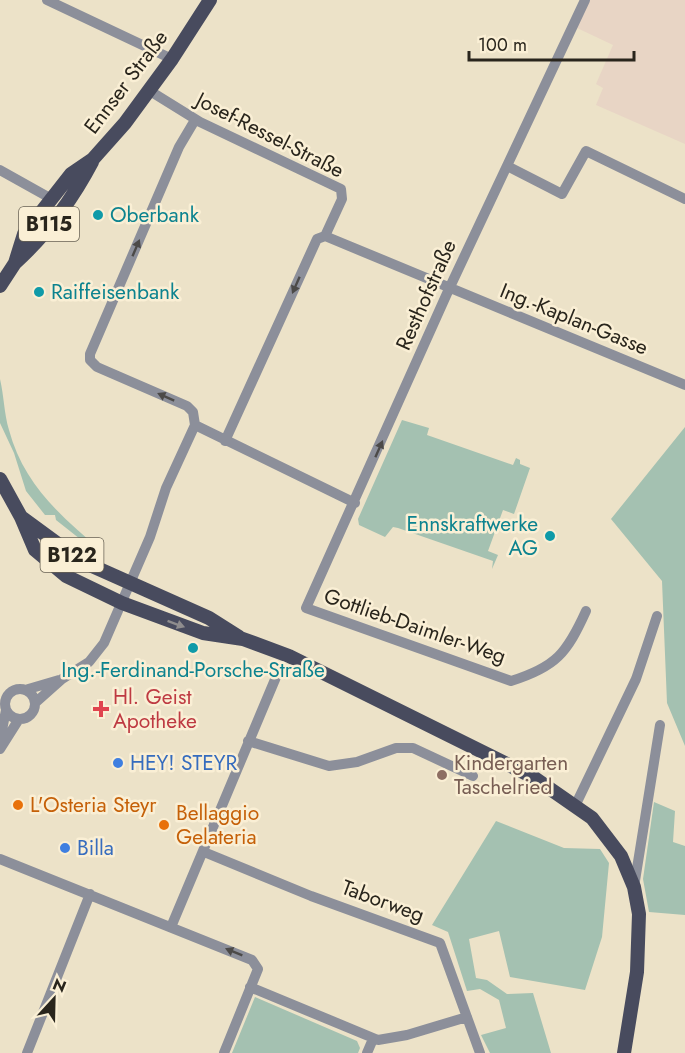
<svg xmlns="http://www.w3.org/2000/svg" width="685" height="1053" font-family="Jost,sans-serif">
	<rect width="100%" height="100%" fill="#ece2c8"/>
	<path fill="#e8d5c5" d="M590 0H685V144L596 105 603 88 596 84 613 45 577 28Z"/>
	<path fill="#a4c1b1" d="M0 379C4 396 4 413 9 430 23 483 61 517 101 550L99 554 56 520 55 515H45L26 491 14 453 0 423Z
		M402 420 429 428 427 435 513 465 516 458 520 460V464L530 468 514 514 503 510 488 551 498 555 492 569 493 561 398 528 393 527 385 537 359 525 358 519Z
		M685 427V746L667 703 662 581 611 519Z
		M654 802 675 811 673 842 685 846V915L649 912 643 879Z
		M496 821 564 848 600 849 609 863 602 937 585 990 510 977 499 931 469 939 476 978 487 980 507 994 533 993 551 1053H490L481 1035 506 1028 499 1000 480 989 467 991 448 932 432 925Z
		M255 997 357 1041 360 1048 358 1053H232Z"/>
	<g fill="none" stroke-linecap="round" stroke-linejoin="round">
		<path stroke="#8c8f9a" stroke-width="10" d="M47 0 172 59
			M585 0 449 289 306 608 511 681C556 667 567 653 586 611
			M150 91 200 122 341 189 342 199 325 236
			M507 166 562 194 586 151 685 199
			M0 170 50 198
			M325 236 685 385
			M195 425 193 412 187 406 97 367 90 360V354L179 147 195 120
			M195 425 355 503
			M225 441 317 239 325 236
			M5 704a15 15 0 1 1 30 0a15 15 0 1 1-30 0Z
			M25 690 59 680
			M35 703 62 679 89 662 104 643 150 537 166 488 195 425
			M0 740 6 710
			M248 741 329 766 357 762 396 748H413L473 776
			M0 749 19 719
			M576 804 636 679 657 616
			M204 852 311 896 440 943 480 1053
			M0 859 252 960 258 969 224 1053
			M634 887 660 725
			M171 927 279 670
			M250 987 378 1040 407 1035 467 1017
			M27 1053 90 894
			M367 1053 373 1039"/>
		<path stroke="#484b5e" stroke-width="14" d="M15 263C46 235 73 198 92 162
			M0 286 15 263 24 234 71 174 93 159 125 123 172 59 210 0
			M0 479 21 517 35 550 66 576 122 603 203 633 243 639 289 656 533 777 592 818 621 856 634 887 639 914 637 972 624 1053
			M21 517 81 561 209 618 239 637"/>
	</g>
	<defs><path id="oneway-solid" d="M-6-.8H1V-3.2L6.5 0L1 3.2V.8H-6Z" transform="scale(1.5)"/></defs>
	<g fill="#4c4a48">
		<use href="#oneway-solid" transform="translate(136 248) rotate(-67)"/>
		<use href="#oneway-solid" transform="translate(296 285) rotate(114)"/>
		<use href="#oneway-solid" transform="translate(166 397) rotate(-156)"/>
		<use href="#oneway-solid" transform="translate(379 449) rotate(-66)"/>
		<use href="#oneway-solid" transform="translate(234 952) rotate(-158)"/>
	</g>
	<use fill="#8f8d8e" href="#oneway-solid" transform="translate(176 624) rotate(20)"/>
	<g fill="#0f9aa8" stroke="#faefd5" stroke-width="2">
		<circle cx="98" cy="215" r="6"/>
		<circle cx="39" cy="292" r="6"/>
		<circle cx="550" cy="536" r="6"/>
		<circle cx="193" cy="648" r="6"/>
	</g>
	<path fill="#e0444e" stroke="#faefd5" stroke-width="2" d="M98 700h6v6h6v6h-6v6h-6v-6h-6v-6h6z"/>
	<g fill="#3f7fe0" stroke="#faefd5" stroke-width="2">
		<circle cx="118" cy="763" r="6"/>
		<circle cx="65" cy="848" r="6"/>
	</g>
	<circle fill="#8d6e63" stroke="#faefd5" stroke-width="2" cx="442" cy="775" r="6"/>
	<g fill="#e8710a" stroke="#faefd5" stroke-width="2">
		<circle cx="18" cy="805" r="6"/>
		<circle cx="164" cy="825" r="6"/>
	</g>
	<g text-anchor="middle" stroke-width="5" stroke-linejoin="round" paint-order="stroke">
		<g fill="#faefd5" stroke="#686254" stroke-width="1.5">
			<rect x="19" y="207" width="60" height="34" rx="4.5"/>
			<rect x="40.5" y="538" width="63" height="34" rx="4.5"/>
		</g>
		<g font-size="20" font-weight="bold" fill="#29251c">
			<text x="49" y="231">B115</text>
			<text x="72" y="562">B122</text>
		</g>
		<g font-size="21" fill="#29251c" stroke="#faefd5">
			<text transform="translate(126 82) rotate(-53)" y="7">Ennser Straße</text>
			<text transform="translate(270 135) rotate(27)" y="7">Josef-Ressel-Straße</text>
			<text transform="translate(426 295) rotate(-66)" y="7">Resthofstraße</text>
			<text transform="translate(574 319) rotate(22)" y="7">Ing.-Kaplan-Gasse</text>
			<text transform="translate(415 626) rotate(19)" y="7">Gottlieb-Daimler-Weg</text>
			<text transform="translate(383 901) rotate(20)" y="7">Taborweg</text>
		</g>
		<g font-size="21" fill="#0d838f" stroke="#faefd5" text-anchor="start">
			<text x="110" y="222">Oberbank</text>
			<text x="51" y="299">Raiffeisenbank</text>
			<text x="538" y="531" text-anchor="end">Ennskraftwerke<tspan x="538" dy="24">AG</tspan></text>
			<text x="193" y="677" text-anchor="middle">Ing.-Ferdinand-Porsche-Straße</text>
		</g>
		<g font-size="21" fill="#be3a42" stroke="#faefd5" text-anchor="start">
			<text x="113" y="704">Hl. Geist<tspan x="113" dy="24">Apotheke</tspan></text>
		</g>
		<g font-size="21" fill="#366cbe" stroke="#faefd5" text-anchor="start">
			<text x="130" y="770">HEY! STEYR</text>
			<text x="77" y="855">Billa</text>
		</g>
		<g font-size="21" fill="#785e54" stroke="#faefd5" text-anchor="start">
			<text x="454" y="770">Kindergarten<tspan x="454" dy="24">Taschelried</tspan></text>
		</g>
		<g font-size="21" fill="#c56008" stroke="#faefd5" text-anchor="start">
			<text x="30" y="812">L'Osteria Steyr</text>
			<text x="176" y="820">Bellaggio<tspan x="176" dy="24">Gelateria</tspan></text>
		</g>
	</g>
	<g transform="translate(54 999) rotate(22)" stroke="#faefd5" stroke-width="4.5" paint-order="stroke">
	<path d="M0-4.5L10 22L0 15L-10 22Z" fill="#29251c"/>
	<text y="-9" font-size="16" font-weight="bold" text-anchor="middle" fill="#29251c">N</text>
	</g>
	<path d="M469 51v9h165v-9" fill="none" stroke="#29251c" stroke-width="3"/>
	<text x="478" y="51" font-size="18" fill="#29251c" stroke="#faefd5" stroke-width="4.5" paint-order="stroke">100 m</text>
</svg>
